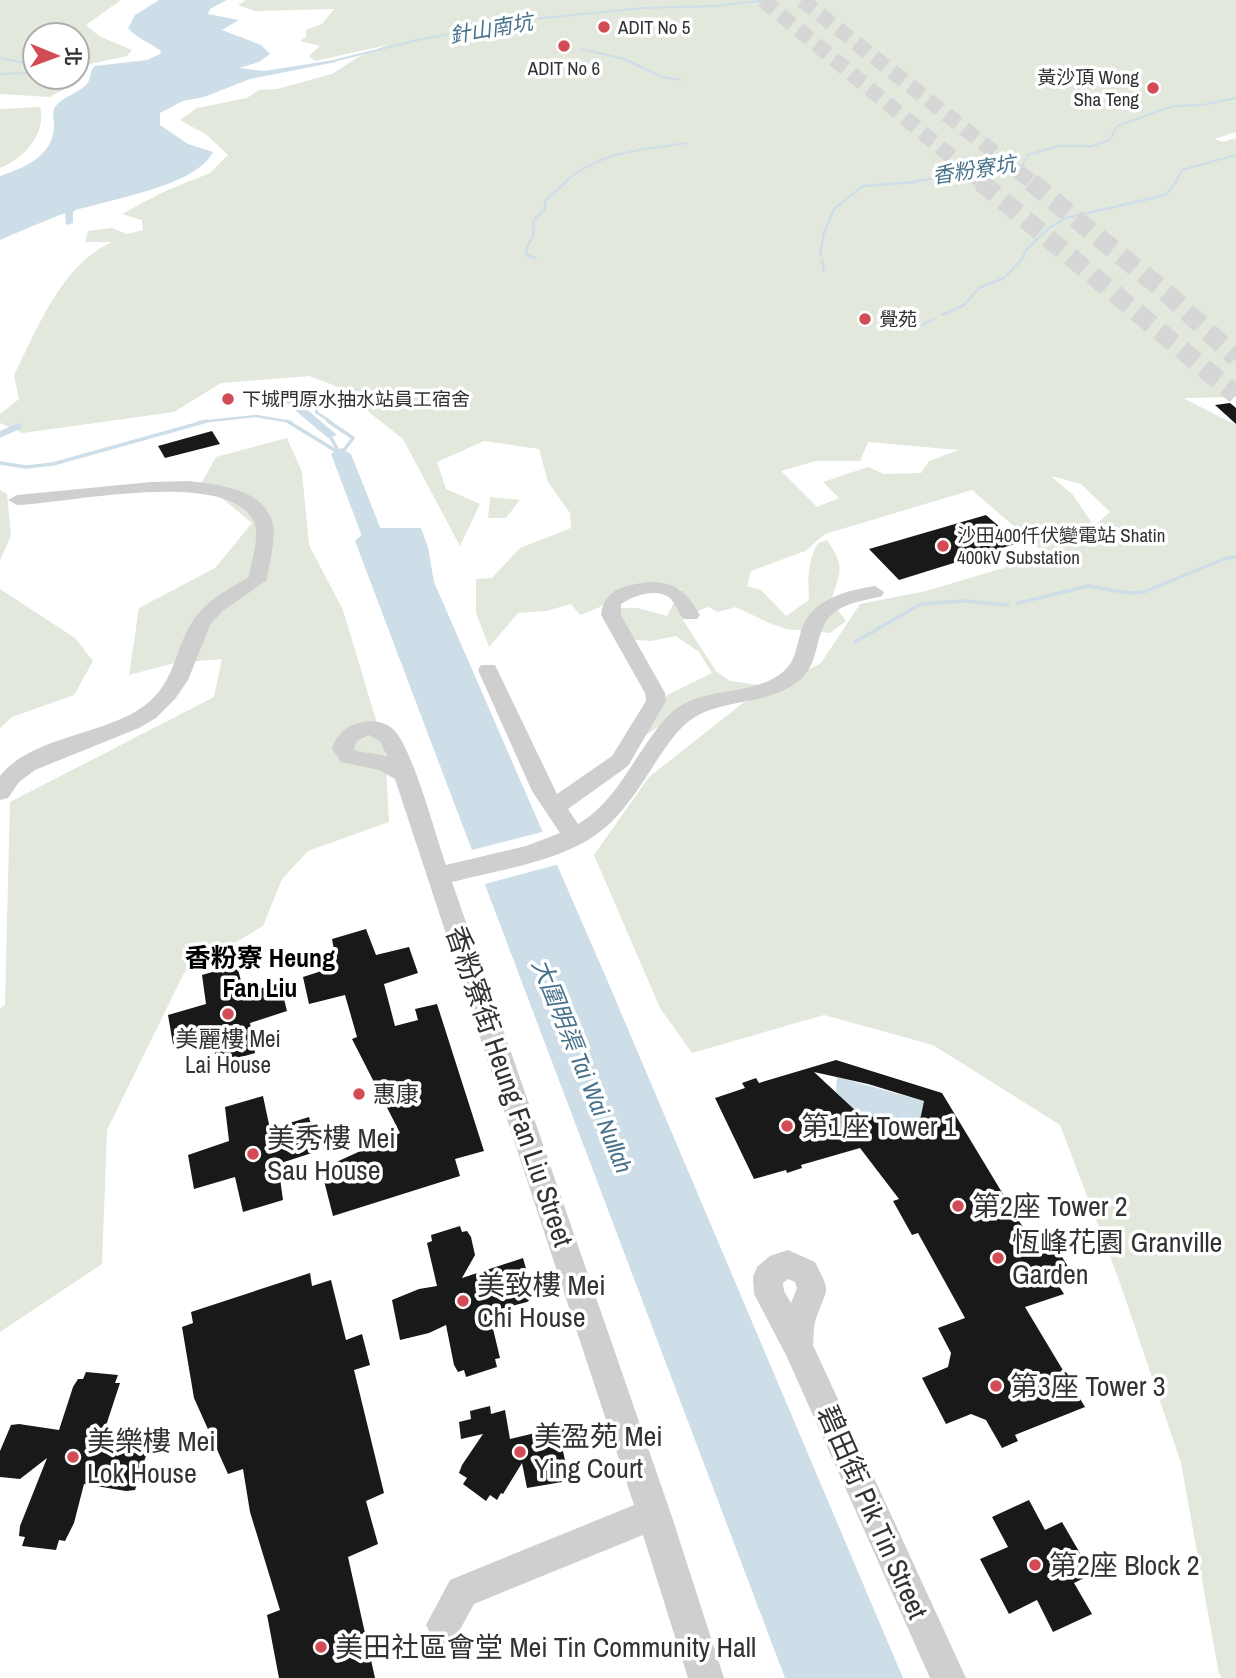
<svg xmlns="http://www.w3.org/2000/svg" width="1236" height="1678" font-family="'Archivo Narrow','Noto Sans TC',sans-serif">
	<rect width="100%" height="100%" fill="#fff"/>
	<path fill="#e2e8dc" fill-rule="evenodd" d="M0 0H121L86 25 99 36 132 50 127 56 80 66 77 72V35H35V77H77V74L78 82 49 97 0 94Z
		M246 0H1236V132L1214 139 1223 142 1236 138V397L1183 398 1236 425V1678H1222L1219 1674 1181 1463 1120 1283 1060 1125 933 1045 824 1015 692 1053 660 1008 594 855 649 777 743 703 766 691 703 697 646 735 667 695 712 673 699 652 676 636 651 641 623 639 611 608H638L667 616 681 589 626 588 600 607 580 615 571 604 546 611 518 613 489 647 476 613V579L492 578 520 548 571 528 570 513 548 482 539 449 484 441 437 462 446 489 480 504 460 546 403 439 336 386 309 376 221 383 174 412 23 433 0 423V414L19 399 14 375C38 328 61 265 112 242H85L88 231 112 228 127 234 143 230 142 220 122 214 163 192 210 173 228 155 207 135 180 120 197 108 247 98 259 90 277 89 332 74 360 56 387 45 315 61 309 56 320 46 300 41 306 37V30L322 24 334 9 255 11 238 5ZM868 442 959 450 929 461 921 473 884 474 868 467 823 482 839 498 817 507 781 471 816 461H860ZM1051 476 1081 484 1110 512 1094 526 1073 495ZM972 490 1047 555 926 591 860 604 821 663 775 687 730 681 716 671 681 617 708 607 718 612 736 607 767 622 786 629 830 633 846 621 831 601C840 571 846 568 827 540L818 543C807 562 808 579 809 600L786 616 761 590 747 586 751 571 805 551 825 534Z
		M40 107C47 134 23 159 0 168V109Z
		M287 438 302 472 309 545 343 610 385 750 389 822 308 851 282 879 263 926 184 973 107 1130 102 1264 0 1332V1009L5 1004 10 802 214 697 222 659 174 663 129 675 139 608 215 568 252 523 202 482 216 457Z
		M0 490 7 494 11 536 0 560Z
		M490 497 520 500 506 518H488Z
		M0 589 75 638 93 661 74 695 12 717 0 728Z"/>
	<path fill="#cedee8" d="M159 0H227L210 9 208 14 239 20 222 30 261 45 270 54 259 62 239 68 264 71 334 60 336 62 250 79 204 97 183 101 160 113V125L188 144 213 152C194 190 93 201 55 217 37 224 18 232 0 240V176C24 168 51 157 54 129 55 121 51 114 55 107 62 97 77 94 86 85 92 79 88 72 95 66L147 60 160 54 161 51C150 42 137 39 128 28L135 15Z
		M285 391 337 435 328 438 276 394Z
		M369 528H421L428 547 434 582 608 982 903 1678H785L355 541Z
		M837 1077 924 1101 920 1121 926 1130H904V1126L862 1113 860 1117 836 1092Z"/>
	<path fill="#fff" d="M546 831 560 864 481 885 468 851Z"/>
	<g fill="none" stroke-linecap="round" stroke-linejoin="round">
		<path stroke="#cedee8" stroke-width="2" d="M581 49 624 59 662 77 680 80
			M0 58 35 65
			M333 61 422 39 451 34 470 37 503 22 644 8 716 6 769 0
			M0 74 30 73
			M564 183C598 151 642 150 687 143
			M902 183 1023 165 1028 155 1058 146H1092L1110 140 1117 126 1173 106 1202 105 1236 98
			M1175 183 1182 170 1236 155"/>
		<path stroke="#cedee8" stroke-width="2.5" d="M820 255 824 233 834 209 863 186 917 182
			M536 258 526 255 527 247 533 236 534 220 545 209V201L566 182
			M822 260 824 271
			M942 315 964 305 979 288 1004 278 1023 258 1026 250 1049 228 1066 218 1166 195 1176 182
			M923 325 934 319
			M318 406 316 412 331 422
			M199 422 256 416 291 422"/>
		<path stroke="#cedee8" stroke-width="3.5" d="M287 421 341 454
			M328 421 353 438 341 454
			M329 434 340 454
			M0 463 26 467 53 464 207 421
			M1018 603 1088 586 1129 593 1144 592 1224 559 1236 557
			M855 642 921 604 966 601 1008 605"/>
		<path fill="#cedee8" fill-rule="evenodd" d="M78 193 85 195 73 213V223L66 225 65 213Z
			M18 423 22 424V428L0 438V431Z"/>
		<path fill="#cedee8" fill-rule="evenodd" d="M341 448 351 454 393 560 389 564H375L371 560 331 454Z"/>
	</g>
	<path fill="#191919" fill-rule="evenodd" d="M1230 403 1236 408V424L1215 405Z
		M212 431 220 444 165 458 158 446Z
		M986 515 1018 543 899 580 869 549Z
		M366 929 376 955 409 947 418 973 384 984 395 1026 418 1020 415 1009 437 1004 484 1151 455 1159 460 1176 333 1216 321 1169 400 1133 352 1039 357 1037 345 995 309 1004 303 977 337 966 332 939Z
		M237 965 244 993 280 983 287 1011 250 1023 255 1053 217 1064 211 1034 173 1044 168 1015 206 1004 202 975Z
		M836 1060 942 1093 1030 1239 1048 1233 1074 1277 1057 1283 1064 1294 1025 1307 1085 1407 1015 1435 1018 1441 1002 1448 986 1420 971 1414 946 1424 922 1378 948 1367 951 1353 938 1328 965 1318 918 1233 912 1235 893 1201 899 1199 860 1148 801 1165 802 1168 787 1173 786 1170 754 1179 715 1098 745 1088 742 1083 756 1078 759 1083ZM814 1072 868 1084 924 1101 918 1130 857 1112Z
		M263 1096 270 1129 309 1117 318 1151 278 1164 283 1200 243 1212 235 1177 194 1189 188 1155 229 1141 225 1107Z
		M460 1226 462 1232 467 1231 471 1237 475 1255 462 1278 523 1258 534 1297 527 1302 489 1312 500 1358 495 1359 497 1367 466 1377 464 1370 458 1372 454 1365 446 1325 429 1333 400 1340 392 1300 419 1289 437 1286 427 1243 432 1241 431 1235Z
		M310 1273 312 1286 331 1280 346 1340 362 1334 370 1365 354 1370 384 1493 366 1501 378 1544 348 1557 375 1678H279L267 1615 280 1610 250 1512 243 1469 228 1474 194 1398 182 1327 193 1323 191 1312Z
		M86 1372 118 1375 115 1383H120L98 1450 123 1435 151 1440 135 1490 126 1491 84 1484 74 1523 65 1541 59 1540 56 1550 22 1546 25 1537 19 1536 20 1526 47 1458 20 1479 0 1477V1451L11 1425 19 1424 59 1430 73 1387 78 1379H83Z
		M490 1406 491 1414 505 1410 510 1439 552 1429 553 1432 566 1428 569 1440 561 1442 566 1465 573 1463 575 1476 561 1479 562 1482 527 1488 522 1463 503 1494 501 1493 497 1500 490 1495 486 1501 463 1484 467 1478 459 1473 462 1465 483 1434 461 1439 459 1422 471 1419 470 1411Z
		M1029 1500 1045 1530 1062 1522 1092 1574 1074 1583 1092 1614 1053 1632 1037 1600 1009 1614 980 1559 1008 1547 992 1517Z"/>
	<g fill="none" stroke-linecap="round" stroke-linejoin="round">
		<path stroke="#d6d6d6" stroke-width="15" stroke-dasharray="15 8" stroke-linecap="butt" d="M763 0 983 183
			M802 0 1033 183"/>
		<path stroke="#d6d6d6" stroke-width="19" stroke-dasharray="19 10" stroke-linecap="butt" d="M981 182 1236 395
			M1031 182 1170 296 1236 358"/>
		<path fill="#cfcfcf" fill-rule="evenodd" d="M189 481C218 485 265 488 273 525 276 542 269 563 267 580L224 610 211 623 188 680 175 699 156 718 139 728 35 770 19 782 8 798 0 800V776C31 736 103 736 144 706 178 681 174 644 197 615 210 598 231 588 249 577 251 561 261 534 253 520 225 468 68 503 17 505L8 500 17 495 151 482Z
			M650 582C677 582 687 593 700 615L697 619H683C679 613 676 605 671 599 658 587 634 595 621 604V615L665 693 666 701 628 766 568 809 578 824C620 800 637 747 670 714 699 686 747 697 779 675 795 664 795 652 800 635 808 600 844 591 875 586L884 592 882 596C868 600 854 601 841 608 811 623 824 658 801 679 771 706 724 697 692 719 672 731 649 775 634 795 624 808 615 820 602 830 565 861 498 870 452 882L671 1514 724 1678H688L643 1535 474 1604 456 1637 444 1643 432 1637 426 1625 450 1580 634 1505 395 779 379 770 341 762 332 749C337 733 347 725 363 722 372 720 386 722 393 729 412 746 436 837 446 865L526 846 560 833 532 791 478 670 481 665H495L557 794 612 756 646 701 645 693 601 615C604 588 626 585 650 582ZM369 735 380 741 387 756 356 751 354 748 357 741Z
			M788 1250 815 1262C831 1294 828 1285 817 1316 813 1324 814 1336 813 1345L966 1678H930L787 1357 754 1294 753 1277 757 1267 770 1256ZM788 1279 795 1282 797 1288 791 1303 784 1291 783 1283Z"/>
	</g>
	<g fill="#d24b55" stroke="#fff" stroke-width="2.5">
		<circle cx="604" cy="27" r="7"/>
		<circle cx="564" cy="46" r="7"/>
		<circle cx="1153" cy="88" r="7"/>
		<circle cx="865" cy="319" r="7"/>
		<circle cx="228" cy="399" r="7"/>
		<circle cx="943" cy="546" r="7"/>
		<circle cx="228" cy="1014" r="7"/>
		<circle cx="359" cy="1094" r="7"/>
		<circle cx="787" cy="1126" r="7"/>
		<circle cx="253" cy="1154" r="7"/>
		<circle cx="958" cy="1206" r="7"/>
		<circle cx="998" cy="1258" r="7"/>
		<circle cx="463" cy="1301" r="7"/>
		<circle cx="996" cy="1386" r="7"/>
		<circle cx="520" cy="1452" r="7"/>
		<circle cx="73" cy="1457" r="7"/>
		<circle cx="1035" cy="1565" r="7"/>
		<circle cx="321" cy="1647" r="7"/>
	</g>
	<g text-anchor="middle" stroke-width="7" stroke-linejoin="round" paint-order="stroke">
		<g font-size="19" fill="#323232" stroke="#fff" text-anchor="start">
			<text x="618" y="34">ADIT No 5</text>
			<text x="564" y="75" text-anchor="middle">ADIT No 6</text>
			<text x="1139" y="84" text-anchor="end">黃沙頂 Wong<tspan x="1139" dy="22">Sha Teng</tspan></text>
			<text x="879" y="326">覺苑</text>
			<text x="242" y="406">下城門原水抽水站員工宿舍</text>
			<text x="957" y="542">沙田400仟伏變電站 Shatin<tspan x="957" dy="22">400kV Substation</tspan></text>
		</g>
		<g font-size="21" font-style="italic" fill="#48728c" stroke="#fff">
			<text transform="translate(491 29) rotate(-10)" y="7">針山南坑</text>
			<text transform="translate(974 170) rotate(-9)" y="7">香粉寮坑</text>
		</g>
		<g font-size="23" fill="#323232" stroke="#fff">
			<text x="228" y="1047">美麗樓 Mei<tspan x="228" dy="26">Lai House</tspan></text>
			<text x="373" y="1102" text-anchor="start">惠康</text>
		</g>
		<g font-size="24" font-style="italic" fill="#48728c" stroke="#fff">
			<text transform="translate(582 1066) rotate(68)" y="8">大圍明渠 Tai Wai Nullah</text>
		</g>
		<g font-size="26" font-weight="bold" fill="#000" stroke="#fff">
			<text x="260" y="967">香粉寮 Heung<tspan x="260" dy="30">Fan Liu</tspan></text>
		</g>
		<g font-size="28" fill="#323232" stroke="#fff">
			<text transform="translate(510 1086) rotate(71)" y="10">香粉寮街 Heung Fan Liu Street</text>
			<text transform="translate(873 1512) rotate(66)" y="10">碧田街 Pik Tin Street</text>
		</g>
		<g font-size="28" fill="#323232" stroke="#fff" text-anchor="start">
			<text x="801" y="1136">第1座 Tower 1</text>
			<text x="267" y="1148">美秀樓 Mei<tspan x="267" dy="32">Sau House</tspan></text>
			<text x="972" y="1216">第2座 Tower 2</text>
			<text x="1012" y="1252">恆峰花園 Granville<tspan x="1012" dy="32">Garden</tspan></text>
			<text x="477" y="1295">美致樓 Mei<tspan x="477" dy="32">Chi House</tspan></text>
			<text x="1010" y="1396">第3座 Tower 3</text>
			<text x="534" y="1446">美盈苑 Mei<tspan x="534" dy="32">Ying Court</tspan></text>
			<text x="87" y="1451">美樂樓 Mei<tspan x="87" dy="32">Lok House</tspan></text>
			<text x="1049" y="1575">第2座 Block 2</text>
			<text x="335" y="1657">美田社區會堂 Mei Tin Community Hall</text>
		</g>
	</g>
	<g transform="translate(56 56) rotate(91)"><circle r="33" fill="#ffffff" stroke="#adadad" stroke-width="2"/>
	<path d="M0-5L12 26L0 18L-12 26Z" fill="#d24b55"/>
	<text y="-10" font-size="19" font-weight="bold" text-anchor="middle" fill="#323232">北</text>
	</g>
</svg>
